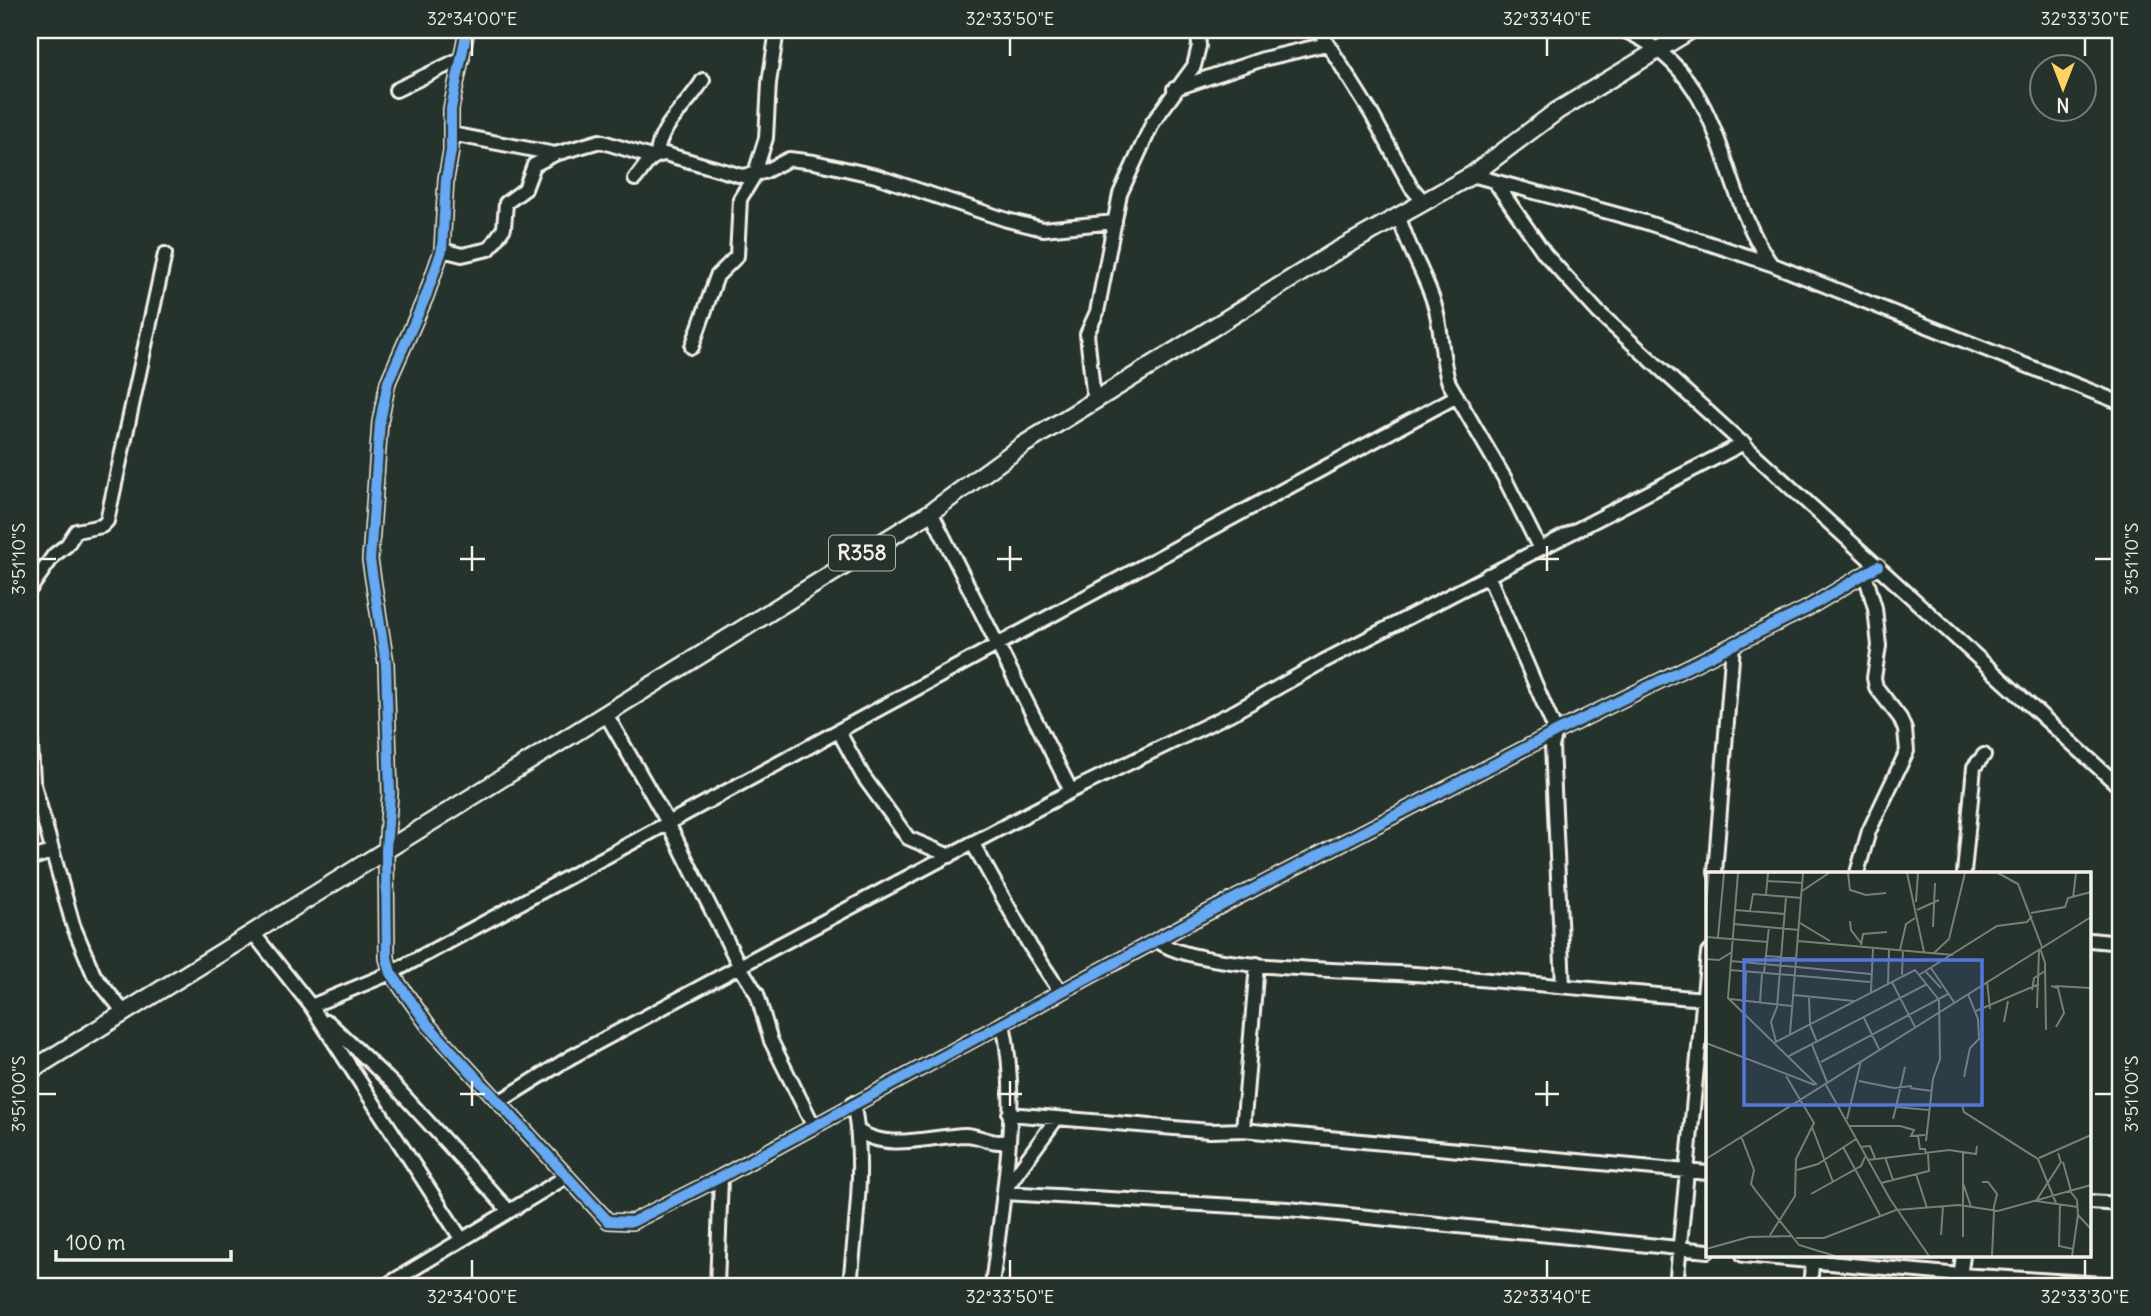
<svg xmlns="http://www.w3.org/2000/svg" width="2151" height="1316" font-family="Delius,sans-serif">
	<rect width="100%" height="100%" fill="#26332d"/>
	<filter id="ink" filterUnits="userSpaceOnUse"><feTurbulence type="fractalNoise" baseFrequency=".0143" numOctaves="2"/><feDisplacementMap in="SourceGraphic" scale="14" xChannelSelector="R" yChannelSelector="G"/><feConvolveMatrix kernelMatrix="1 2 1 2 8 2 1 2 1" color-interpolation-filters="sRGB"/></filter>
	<g filter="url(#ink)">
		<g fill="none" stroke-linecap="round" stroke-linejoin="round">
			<g stroke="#f4f1e8" stroke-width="18">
				<path id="minor" d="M467 30 451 109V151L446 179 442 250 426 296 388 382 380 422 370 560 386 663 390 794 386 850 387 958 391 973 428 1025 608 1221 632 1222 721 1177 1199 917 1556 732 1808 608 1878 566
					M1319 30 1371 113 1411 187 1424 202
					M1623 30C1729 75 1715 184 1771 264
					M1174 89 1263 59 1327 44
					M396 90 462 58
					M451 134 555 154 600 141 651 157
					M657 154C660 124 688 106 703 80
					M1472 175 1645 222 1771 264 2121 403
					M635 179C645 167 649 155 665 154L742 176 764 172 789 159 814 162 876 176 1007 220 1043 229 1115 222
					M1495 182 1545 254 1598 312 2121 788
					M1399 216C1407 247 1425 273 1434 303 1443 329 1440 358 1449 383L1505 479 1539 547
					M442 250 462 255 489 249 504 228 506 203 525 189 534 165 555 154
					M692 347 717 276 737 256 740 199 754 176 766 138 769 83 777 30
					M1098 399 1093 391 1087 334 1097 312 1120 194 1153 122 1194 66 1199 46 1198 30
					M931 512 1071 791
					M1488 575 1556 732 1552 746 1563 986
					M30 589 54 555 67 545 76 531 102 526 107 521 165 254
					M606 714 667 821 740 967 757 994 771 1041 813 1125
					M30 728 33 781 73 925 94 975 123 1011
					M839 732 863 776 908 838 950 856
					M973 844 1030 946 1060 991
					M30 859 51 852
					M1715 873 1733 645
					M1857 873 1869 831 1907 751 1905 730 1900 718 1876 687 1874 678 1879 646 1875 608 1865 574
					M1964 873 1974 767 1984 755
					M253 933 311 1006 462 1240
					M2090 940 2121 943
					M1158 941C1192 970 1362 970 1414 974 1511 981 1608 991 1704 999
					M311 1006 391 973 1457 396
					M328 1022 394 1085 509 1211
					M499 1102 571 1057 766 952 1071 791 1236 711 1324 661 1744 443
					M1009 1114 1210 1131 1243 1130 1708 1173
					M857 1130C886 1152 931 1136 965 1135 980 1135 991 1145 1007 1141
					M1243 1130 1257 964
					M1006 1188 1057 1118
					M1005 1193 1288 1209 1708 1251
					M2090 1202 2121 1204
					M1743 1255 1960 1275 2121 1285
					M385 1286 566 1177
					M717 1286 721 1177
					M850 1286C855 1227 866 1162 853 1103
					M992 1286C1002 1200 1021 1109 1003 1023
					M1676 1286 1708 953
					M1810 1286 1813 1255
					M1959 1286 1963 1255"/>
			</g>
			<g stroke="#f4f1e8" stroke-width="21">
				<path id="major" d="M30 1071 931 512 1023 445 1333 253 1472 175 1557 111 1691 30"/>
			</g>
			<use href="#minor" stroke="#26332d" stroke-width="12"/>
			<use href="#major" stroke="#26332d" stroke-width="16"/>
			<g stroke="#26332d" stroke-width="15">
				<path id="cycleway" d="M467 30 451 109V151L446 179 442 250 426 296 388 382 380 422 370 560 386 663 390 794 386 850 387 958 391 973 428 1025 608 1221 632 1222 721 1177 1199 917 1556 732 1808 608 1878 566"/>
			</g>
			<use href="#cycleway" stroke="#66a8f1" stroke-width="10"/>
		</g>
	</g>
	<path fill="none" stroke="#f4f1e8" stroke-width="2.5" d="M472 38V56M1010 38V56M1547 38V56M2085 38V56M472 546V571M1010 546V571M1547 546V571M38 559H56M460 559H485M997 559H1022M1535 559H1559M2095 559H2112M472 1081V1106M1010 1081V1106M1547 1081V1106M38 1094H56M460 1094H485M997 1094H1022M1535 1094H1559M2095 1094H2112M472 1260V1278M1010 1260V1278M1547 1260V1278M2085 1260V1278"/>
	<g text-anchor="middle" stroke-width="7" stroke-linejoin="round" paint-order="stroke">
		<rect fill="#26332d" stroke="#b6b8b0" stroke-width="2" x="829" y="535.5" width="66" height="35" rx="5"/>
		<g font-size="21" font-weight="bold" fill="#f4f1e8">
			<text x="862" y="560">R358</text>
		</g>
	</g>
	<g transform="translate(1706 872)">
		<rect width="385" height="385" fill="#26332d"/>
		<path fill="none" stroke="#787f78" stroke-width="2" d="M32 1 22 126 111 213M142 1 144 18 160 23 180 21M201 1 218 80M292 1 312 12 336 75M61 9 97 11M96 19 123 1M60 23 62 1M367 26 370 1M210 30 212 1M0 37 3 1M29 38 79 42M211 38 233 28M44 39 47 22 96 26M325 41 359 35 362 26 385 20M144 49 145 58 155 71M94 51 124 69M28 52 93 58M227 55 229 11M0 65 62 70M12 65 18 1M92 69 247 83M155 73 157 62 181 60M334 76 339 91 340 158M194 78 200 52 209 46M228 81 243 67 259 1M60 84 91 86M0 87 13 88 26 80M25 89 165 102M225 96 248 130M24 98 164 110M220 100 235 116M58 101 63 55M196 103 197 78M213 103 291 54 321 50 326 44M281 109 284 137M186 110 209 155M182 112 183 77M345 114 352 116 358 141 350 155M349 114 385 116M326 118 328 106 339 99M165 120 167 76M88 123 148 129M103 124 104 153 111 170M24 127 86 134M39 129 40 100M54 130 56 101M331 136 333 79M270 139 333 112M158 146 173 177M298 150 302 129M84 162 97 1M70 170 65 150 71 135 80 25M0 171 109 213M68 171 209 98 233 128 234 187 227 207 220 269M106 173 121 210M83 184 221 112M115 190 242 122M258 205 264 176 273 167 272 147 262 122M153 209 188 216 206 214M120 213 184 327 223 384M204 216 226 219M256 233 258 240 332 287 350 331M190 235 199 195M141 247 155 189M187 247 190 235 223 238M144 254H194L208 258 205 264 219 263M106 255 127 310M35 264 48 298 45 312 50 319 93 373 129 384M212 264 214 277H219L220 282M137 275 174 343M154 275 164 274 169 286M257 281V365M352 281 355 290 330 329 372 335M179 285 187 308M333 286 385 263M0 287 385 45M162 288 243 278 270 282 271 274M357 290 365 319M91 298 112 292 150 267M210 302 221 336M276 310H282L291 322 287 339M175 311 223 299 222 282M257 311 265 335M364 319 371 328 372 343 385 357M105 322 155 294 159 285M354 333 353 374 367 377M64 363 89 324 90 287 108 251 80 204M235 363 237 334M90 366H118L190 338 253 333 292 339 385 313M0 377 43 365 86 364M286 384 288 339M366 384 372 343"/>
		<path fill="#5377dc" fill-opacity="0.15" stroke="#5377dc" stroke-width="3.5" d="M38 88H276V233H38Z"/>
		<rect width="385" height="385" fill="none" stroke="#f4f1e8" stroke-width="3.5"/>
	</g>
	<rect width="2151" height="1316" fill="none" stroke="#26332d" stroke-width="77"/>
	<g transform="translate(2063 88) rotate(180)"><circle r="33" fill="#26332d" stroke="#787f78" stroke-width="2"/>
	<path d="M0-5L12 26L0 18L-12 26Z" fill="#ffd166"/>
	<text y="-10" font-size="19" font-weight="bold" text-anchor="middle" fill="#f4f1e8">N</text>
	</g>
	<path d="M56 1250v10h175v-10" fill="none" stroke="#f4f1e8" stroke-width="3.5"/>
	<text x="66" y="1250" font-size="21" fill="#f4f1e8" stroke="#26332d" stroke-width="5" paint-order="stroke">100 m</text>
	<rect x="38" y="38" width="2074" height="1240" fill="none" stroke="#f4f1e8" stroke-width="2.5"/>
	<g font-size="18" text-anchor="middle" fill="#f4f1e8">
		<text x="472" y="25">32°34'00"E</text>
		<text x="1010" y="25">32°33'50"E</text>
		<text x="1547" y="25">32°33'40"E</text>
		<text x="2085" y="25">32°33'30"E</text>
		<text transform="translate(2132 559) rotate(-90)" y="6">3°51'10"S</text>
		<text transform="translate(19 559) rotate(-90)" y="6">3°51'10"S</text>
		<text transform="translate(2132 1094) rotate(-90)" y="6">3°51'00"S</text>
		<text transform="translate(19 1094) rotate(-90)" y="6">3°51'00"S</text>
		<text x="472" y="1303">32°34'00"E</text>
		<text x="1010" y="1303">32°33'50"E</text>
		<text x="1547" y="1303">32°33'40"E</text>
		<text x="2085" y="1303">32°33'30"E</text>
	</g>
</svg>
